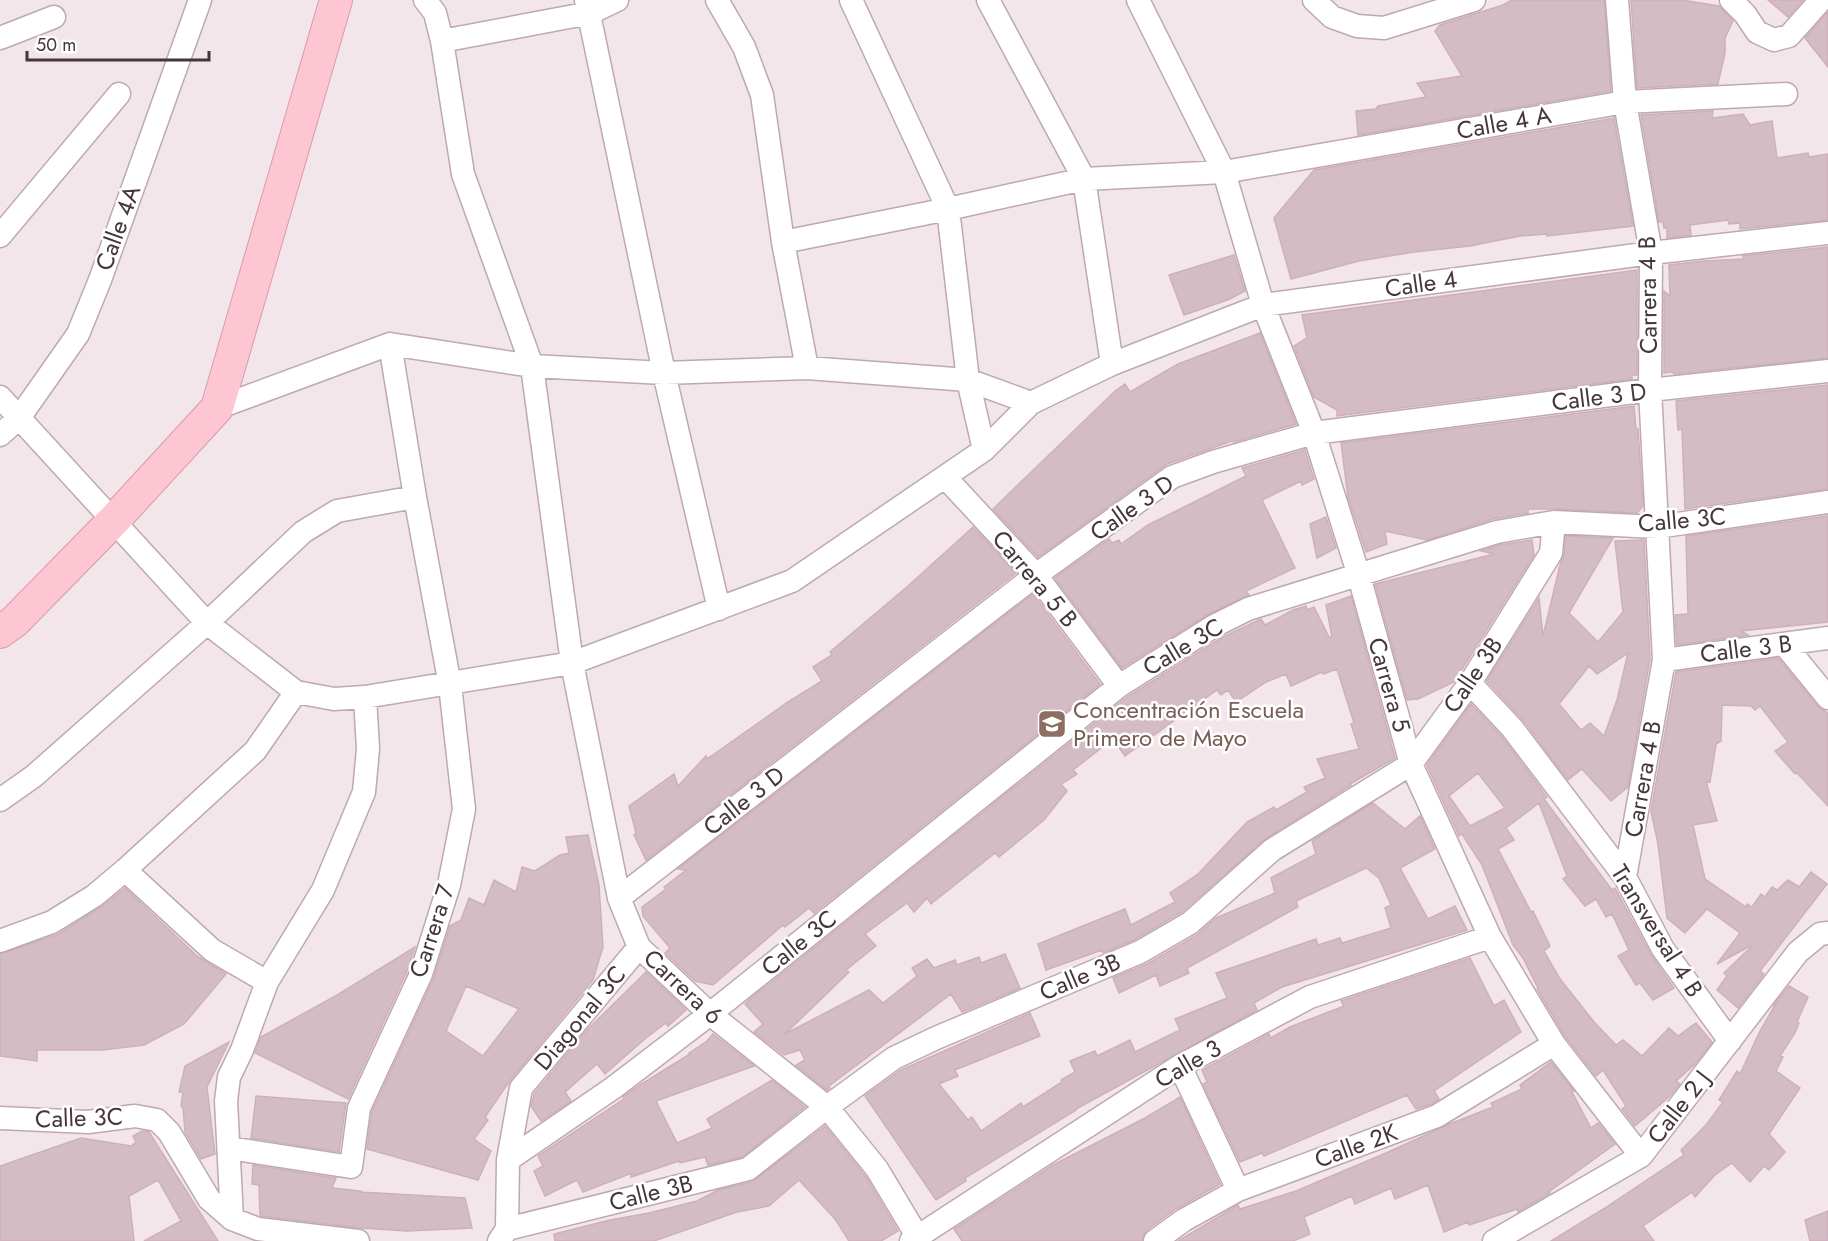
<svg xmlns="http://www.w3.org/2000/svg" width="1828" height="1241" font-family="Jost,sans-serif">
	<rect width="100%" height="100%" fill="#f3e6ea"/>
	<path fill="#d4bcc5" stroke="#cfafbc" stroke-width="1.5" fill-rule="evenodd" d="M1512 0H1604L1611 91 1358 135 1356 111 1376 109 1378 106 1426 97 1417 83 1462 76 1435 31 1440 25 1503 5Z
		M1631 0H1682L1719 6 1733 21 1725 38V53L1718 84 1637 88Z
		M1768 0H1803L1788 17Z
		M1828 12V67L1805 38Z
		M1713 111 1712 118 1743 114 1750 125 1772 121 1777 158 1808 153 1809 157 1828 154V220L1740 229V223L1729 224 1728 220 1690 225 1691 235 1667 238V228H1664L1663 222H1659L1641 115Z
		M1614 118 1633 226 1547 236 1546 234 1520 236 1470 246 1414 252 1359 261 1291 279 1274 218 1314 170Z
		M1828 247V358L1674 374 1673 372 1664 373V291L1670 296 1669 265 1704 261 1744 259 1743 256Z
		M1234 255 1245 291 1230 299 1184 315 1169 275Z
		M1637 270V375H1632V379L1337 416V410L1314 397 1294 346 1307 338 1302 315Z
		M1260 333 1296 424 1234 442 1232 441 1167 464 1038 557 993 509 1115 391 1125 384 1130 392 1178 364Z
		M1828 385V489L1685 509 1682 429 1678 430 1676 401Z
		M1634 406 1636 429H1638L1643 506 1637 513 1555 509H1528V513L1493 519 1427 540 1385 531 1387 544 1366 552 1348 497 1341 443Z
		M1305 450 1314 479 1302 485 1301 481 1262 500 1295 568 1246 591 1249 595 1207 615 1122 668 1055 578 1109 539 1112 543 1119 540 1121 544 1148 525 1246 476 1242 468Z
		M1828 516V622L1741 631 1748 635 1677 645 1675 615 1688 614 1686 536Z
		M1326 517 1336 548 1317 558 1310 524Z
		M973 527 1016 573 646 860 634 835 636 833 629 806 674 774 678 786 706 756 707 759 788 702 822 681 813 667 832 655 830 652 908 586Z
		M1566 536 1613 538 1569 613 1598 642 1623 612 1615 541 1644 540 1650 659 1628 787 1611 801 1582 769 1568 780 1523 720 1487 681 1539 598 1543 636 1560 565 1564 555ZM1628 653 1617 700 1604 736 1590 723 1581 730 1559 704 1589 666 1597 674Z
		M1532 540 1534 555 1454 682 1418 699 1407 700 1375 584 1494 554 1481 551 1500 545Z
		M1033 594 1100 684 814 913 809 908 785 927 783 925 713 985 695 981 665 953 670 948 643 916 642 907 666 889 664 887 686 870 678 869Z
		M1351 596 1395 758 1350 784 1351 785 1265 839 1182 912 1134 940 1103 953 1102 950 1046 970 1038 944 1125 909 1131 925 1175 902 1170 893 1198 874 1247 822 1274 807 1276 810 1307 792 1304 787 1325 778 1317 759 1359 749 1351 724 1354 723 1337 669 1323 674 1322 672 1291 686 1286 674 1266 682 1236 702 1228 690 1221 695 1217 690 1125 756 1113 739 1073 770 1077 774 1061 784 1067 791 1044 820 999 857 995 853 931 904 927 898 914 912 907 903 865 934 876 946 846 970 849 972 785 1034 869 990 883 1003 917 976 912 968 927 959 934 968 955 960 957 965 979 957 981 963 1005 954 1020 988 962 1012 951 994 829 1086 830 1088 827 1090 796 1065 805 1060 800 1050 784 1055 754 1032 763 1024 745 1004 750 999 1127 697 1221 638 1261 619 1265 625 1293 610 1306 606 1307 610 1314 607 1329 637H1332L1326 605Z
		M1778 658 1818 707 1828 713V806L1796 772 1795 774 1775 751 1788 742 1760 706 1755 710 1751 706 1722 705 1721 741 1716 744 1710 782 1706 781 1717 821 1693 825 1705 879 1746 907 1747 904 1752 907 1761 894 1765 897 1772 887 1777 890 1788 880 1799 887 1811 872 1827 884 1760 971 1764 974 1738 1008 1717 990 1727 976 1724 973 1751 947 1750 946 1717 964 1740 933 1707 909 1685 933 1667 918 1658 844 1651 811 1676 672Z
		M1471 704 1502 737 1547 797 1544 799 1612 890 1615 888 1651 955 1674 988 1653 1000 1640 983 1636 985 1618 956 1629 950 1612 914 1606 917 1596 899 1585 906 1563 879 1567 876 1539 803 1506 828 1514 840 1498 849 1531 912 1533 911 1550 946 1544 951 1560 979 1595 1023 1616 1045 1623 1040 1642 1056 1669 1028 1678 1036 1696 1023 1712 1042 1694 1065 1676 1081 1680 1084 1669 1097 1635 1126 1622 1109 1626 1106 1603 1070 1596 1076 1565 1036 1537 989 1538 988 1523 958 1513 945 1482 865 1462 834 1459 836 1428 768 1427 765ZM1478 773 1505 808 1470 826 1449 796Z
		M1373 803 1405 829 1420 816 1435 849 1400 868 1428 919 1455 906 1467 930 1282 987 1254 1003 1257 1010 1076 1109V1110L965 1178 966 1181 936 1200 865 1096 901 1070 1030 1013 1040 1036 955 1070 958 1076 939 1084 968 1120 972 1117 981 1131 1021 1103 1023 1107 1062 1082 1061 1080 1075 1072 1070 1061 1095 1051 1097 1056 1130 1040 1135 1052 1180 1030 1175 1019 1227 998 1216 973 1316 939 1318 945 1340 938 1342 943 1391 928 1385 908 1391 905 1379 878 1366 868 1296 901 1298 907 1187 968 1189 973 1160 986 1156 975 1119 993 1113 978 1147 964 1197 935 1216 918 1275 893 1271 878 1316 854 1312 841Z
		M588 835 599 885 603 947 593 980 511 1079 485 1117 488 1120 474 1139 491 1151 478 1180 367 1149 372 1112 433 980 450 926 461 920 469 898 484 905 494 880 516 892 522 867 535 871 560 855 569 853 566 837ZM466 986 519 1009 483 1056 446 1031Z
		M125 888 197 956 226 974 184 1024 144 1045 103 1050H37V1061L0 1056V954L59 934 101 907Z
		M415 947 408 969 348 1099 255 1053 261 1037 339 994Z
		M1470 958 1494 1006 1504 1000 1521 1032 1434 1091 1439 1099 1431 1104 1416 1109 1407 1095 1264 1156 1262 1153 1240 1162 1203 1084 1207 1082 1202 1070 1269 1034 1271 1038 1290 1027 1344 1006 1341 1001Z
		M646 972 686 1010 668 1026 666 1023 646 1038 605 1074 597 1064 565 1092 571 1101 541 1121 531 1106 534 1094 587 1030Z
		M1789 986 1808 997 1797 1022 1799 1023 1795 1033 1780 1056 1783 1057 1776 1071 1800 1088 1769 1134 1785 1152 1769 1170 1764 1166 1750 1182 1732 1163 1715 1175 1695 1197 1692 1192 1688 1195 1643 1226 1654 1241H1551L1605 1208 1684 1155 1681 1150 1706 1125 1723 1102 1719 1100 1737 1071 1740 1074 1759 1033 1775 1005 1773 1006Z
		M713 1034 754 1066 656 1101 677 1143 712 1128 707 1119 772 1080 805 1107 742 1157 708 1165 705 1157 680 1163 679 1161 631 1177 632 1173 583 1192 577 1180 545 1196 534 1171 543 1166 538 1156 624 1099 623 1097 640 1085 690 1054 689 1053 707 1041Z
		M229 1042 207 1087 215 1154 201 1159 185 1132 183 1108 181 1106 183 1092H179L185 1066Z
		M1551 1062 1574 1091 1572 1092 1591 1128 1598 1123 1615 1144 1550 1191V1193L1518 1212 1517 1209 1469 1225 1468 1222 1444 1232 1428 1185 1395 1199 1391 1188 1355 1204 1352 1196 1304 1217 1310 1234 1293 1241H1178L1238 1205 1240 1209 1296 1191 1386 1153 1452 1123 1493 1107 1491 1103 1522 1089 1520 1085Z
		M256 1096 346 1103 339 1152 251 1138Z
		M1180 1097 1220 1184 1176 1209 1147 1230 1143 1235 1142 1241H962L954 1229 1053 1165 1145 1118Z
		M825 1126 866 1177 898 1231 881 1241H849L835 1219 799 1180 769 1206 737 1212 654 1241H555L554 1234 610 1220 649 1213 697 1201 718 1190 752 1182Z
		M142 1131 149 1132 218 1241H144L181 1221 158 1180 129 1196 134 1241H0V1166L81 1138 131 1146 136 1142 133 1136Z
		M253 1165 336 1178 332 1188 361 1191 360 1192 465 1198 472 1228 407 1231 361 1228 261 1216 260 1215 259 1185 252 1184Z
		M1828 1211V1241H1810L1805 1220Z"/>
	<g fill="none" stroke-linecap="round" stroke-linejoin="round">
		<g stroke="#bea9b0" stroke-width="25">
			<path id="street" d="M425 0 435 13 442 41 463 174 532 366 572 663 619 898 639 947 710 1014 827 1107 877 1169 920 1241
				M586 0 664 373 719 609
				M717 0 744 47 762 95 783 242 807 368
				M851 0 948 209 968 380 984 450
				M988 0 1084 179 1112 364
				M1138 0 1224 172 1263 305 1314 433 1359 576 1411 764 1490 937 1554 1044 1641 1156
				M1314 0 1332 17 1357 26 1384 28 1474 0
				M1617 0 1625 102 1651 253 1650 390 1664 660 1625 877
				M1731 0 1745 14 1757 32 1774 40 1789 36 1821 0
				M0 38 54 17
				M442 41 590 13 617 0
				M0 236 119 94
				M783 242 948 209 1084 179 1224 172 1625 102 1786 94
				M0 397 207 623 296 692 334 699 365 697 572 663 792 581 984 450 1031 403 1112 364 1263 305 1651 253 1828 233
				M217 408 390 344 532 366 664 373 807 368 968 380 1031 403
				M0 435 19 418 78 334 100 280 200 0
				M945 477 1036 575 1119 686
				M1784 644 1828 698
				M1664 660 1828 638
				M1470 683 1512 728 1625 877 1663 949 1730 1041
				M0 800 34 776 207 623 303 532 337 511 415 497
				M125 870 212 950 267 982
				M619 898 1036 575 1172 477 1213 462 1314 433 1650 390 1828 371
				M0 941 52 922 94 896 125 870 255 751 296 692
				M1180 1066 1238 1190
				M0 1118 88 1122 135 1116 157 1120 169 1132 209 1199 232 1219 258 1229 358 1241
				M229 1148 351 1167 359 1108 421 974 449 885 464 809 450 685 415 497 390 344
				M508 1160 613 1088 710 1014 1119 686 1214 626 1248 609 1497 532 1554 522 1657 527 1828 502
				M232 1219 226 1101 229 1077 242 1050 267 982 323 890 364 792 368 749 365 697
				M507 1229 508 1160 521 1088 639 947
				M499 1241 507 1229 748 1169 827 1107 894 1058 936 1038 1140 952 1190 923 1272 850 1411 764 1470 683 1551 553 1554 522
				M911 1241 1180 1066 1310 997 1490 937
				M1155 1241 1184 1220 1238 1190 1437 1116 1554 1044
				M1494 1241 1641 1156 1798 952 1820 934 1828 933"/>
		</g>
		<g stroke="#d99aaa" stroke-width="34">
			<path id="secondary" d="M0 632 14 622 114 520 217 408 336 0"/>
		</g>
		<use href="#street" stroke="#fff" stroke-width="22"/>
		<use href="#secondary" stroke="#fec5d3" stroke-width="32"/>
	</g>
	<defs>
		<g id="school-square" transform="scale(1.5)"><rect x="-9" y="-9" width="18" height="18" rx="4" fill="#8d6e63" stroke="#fff"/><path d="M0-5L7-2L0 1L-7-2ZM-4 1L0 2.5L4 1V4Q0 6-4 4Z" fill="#fff"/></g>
	</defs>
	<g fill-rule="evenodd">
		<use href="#school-square" x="1052" y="724"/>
	</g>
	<g text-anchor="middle" stroke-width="5" stroke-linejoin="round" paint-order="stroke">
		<g font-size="24" fill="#45353c" stroke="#fff">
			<text transform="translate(1504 123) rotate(-10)" y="8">Calle 4 A</text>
			<text transform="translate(118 228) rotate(-70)" y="8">Calle 4A</text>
			<text transform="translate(1421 284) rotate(-8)" y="8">Calle 4</text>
			<text transform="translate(1648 295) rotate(-91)" y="8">Carrera 4 B</text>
			<text transform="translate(1599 397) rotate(-7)" y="8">Calle 3 D</text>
			<text transform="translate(1132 508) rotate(-35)" y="8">Calle 3 D</text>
			<text transform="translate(1682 520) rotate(-5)" y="8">Calle 3C</text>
			<text transform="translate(1035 579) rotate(50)" y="8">Carrera 5 B</text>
			<text transform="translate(1183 647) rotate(-31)" y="8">Calle 3C</text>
			<text transform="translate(1746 649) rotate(-7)" y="8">Calle 3 B</text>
			<text transform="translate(1473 675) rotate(-56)" y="8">Calle 3B</text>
			<text transform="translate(1389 685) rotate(74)" y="8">Carrera 5</text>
			<text transform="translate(1643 779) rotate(-80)" y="8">Carrera 4 B</text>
			<text transform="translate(744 801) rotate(-38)" y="8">Calle 3 D</text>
			<text transform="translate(432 931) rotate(-72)" y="8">Carrera 7</text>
			<text transform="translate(1657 931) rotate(58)" y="8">Transversal 4 B</text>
			<text transform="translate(799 943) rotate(-39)" y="8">Calle 3C</text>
			<text transform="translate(1080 977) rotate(-23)" y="8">Calle 3B</text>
			<text transform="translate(683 987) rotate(43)" y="8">Carrera 6</text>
			<text transform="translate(580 1018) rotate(-50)" y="8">Diagonal 3C</text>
			<text transform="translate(1188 1064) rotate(-30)" y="8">Calle 3</text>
			<text transform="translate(1679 1107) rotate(-52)" y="8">Calle 2 J</text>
			<text transform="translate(79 1118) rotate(-2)" y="8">Calle 3C</text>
			<text transform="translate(1356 1146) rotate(-20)" y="8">Calle 2K</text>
			<text transform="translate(651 1193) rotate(-14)" y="8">Calle 3B</text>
		</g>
		<g font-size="24" fill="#785e54" stroke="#fff" text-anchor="start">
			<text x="1073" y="718">Concentración Escuela<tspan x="1073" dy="28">Primero de Mayo</tspan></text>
		</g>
	</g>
	<path d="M27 51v9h182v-9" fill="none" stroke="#45353c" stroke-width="3"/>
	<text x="36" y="51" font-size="18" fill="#45353c" stroke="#ffffff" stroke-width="4.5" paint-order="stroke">50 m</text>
</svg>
